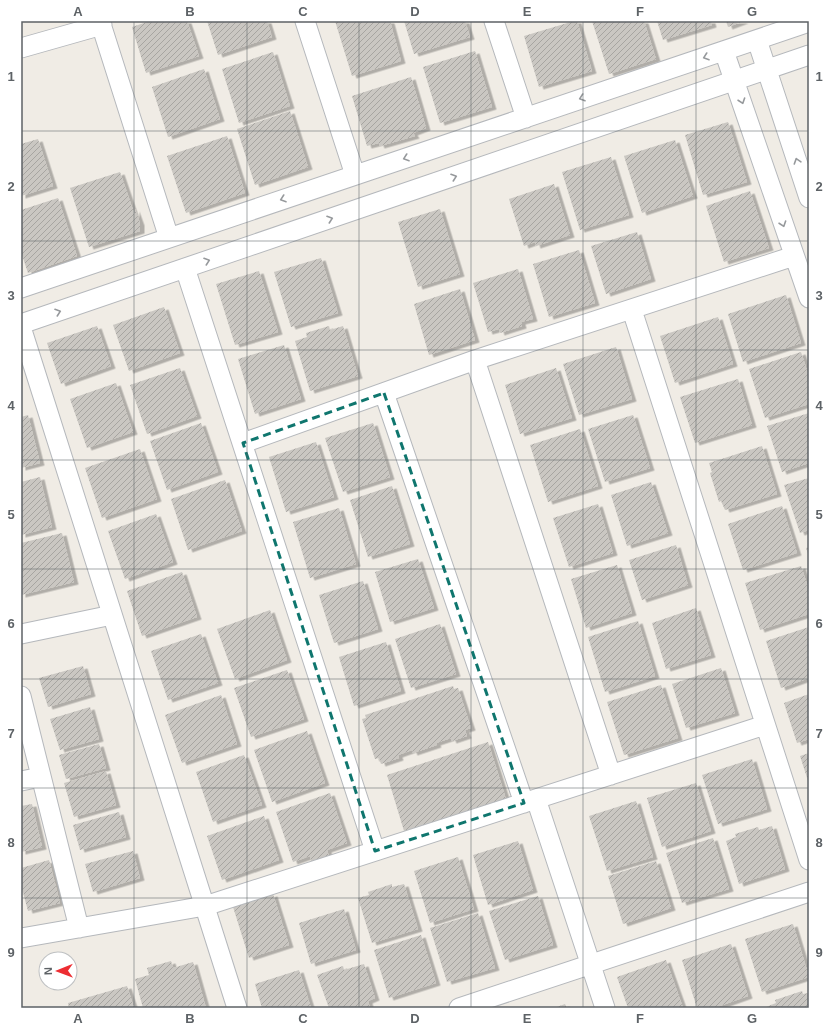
<svg xmlns="http://www.w3.org/2000/svg" width="830" height="1029" font-family="Arial,sans-serif">
	<defs>
		<pattern id="building-hatch" width="6" height="6" patternUnits="userSpaceOnUse"><rect width="6" height="6" fill="#cac7c2"/><path d="M-1 1l2-2M0 6l6-6M5 7l2-2" fill="none" stroke="#a7a5a1"/></pattern>
		<filter id="shadow"><feDropShadow dx="4.5" dy="2.5" stdDeviation="0" flood-color="#0004"/></filter>
	</defs>
	<rect width="100%" height="100%" fill="#f0ece5"/>
	<path fill="url(#building-hatch)" filter="url(#shadow)" d="M150 21H187L199 56 146 73 132 27Z
		M207 21H267L272 37 218 55Z
		M335 21H390L401 61 352 76Z
		M404 21H465L470 37 414 54Z
		M574 21H577L592 71 539 87 524 36Z
		M592 21H644L656 59 609 74Z
		M657 21H711L712 25 663 40Z
		M726 21H744L728 27Z
		M475 51 492 107 440 123 423 67Z
		M273 52 290 106 239 123 222 69Z
		M204 69 220 119 168 137 152 87Z
		M411 77 426 128 413 133 415 136 380 146 379 143 367 146 352 96Z
		M290 111 308 167 255 185 237 129Z
		M728 122 747 182 703 195 685 135Z
		M227 136 245 193 186 213 167 156Z
		M38 139 53 186 21 196V144Z
		M675 140 693 196 642 213 624 156Z
		M611 157 629 215 580 230 562 172Z
		M120 172 135 216V209L140 223V231L89 247 70 188Z
		M554 184 570 235 536 246 535 242 524 246 509 199Z
		M750 191 769 248 724 262 706 206Z
		M58 198 77 256 28 273 21 252V210Z
		M440 209 460 274 418 287 398 222Z
		M637 232 651 279 606 294 591 246Z
		M579 250 595 303 549 317 533 264Z
		M321 258 338 313 291 327 274 272Z
		M518 269 533 319 521 322 522 326 500 333 499 329 488 332 473 283Z
		M259 271 278 332 235 345 216 284Z
		M460 289 475 340 429 355 414 304Z
		M786 295 801 343 743 362 728 314Z
		M164 307 180 353 129 371 113 325Z
		M718 317 733 364 675 383 660 336Z
		M97 326 111 366 61 384 47 343Z
		M329 326 330 330 343 326 358 376 310 391 295 341 307 337 306 333Z
		M284 345 301 399 255 414 238 359Z
		M616 347 632 399 579 415 563 364Z
		M801 352 809 377V404L765 418 749 369Z
		M180 368 197 416 147 434 130 385Z
		M556 368 572 418 520 434 505 385Z
		M738 379 752 425 695 443 680 397Z
		M116 383 133 432 87 448 70 399Z
		M809 413V463L782 472 767 426Z
		M28 415 40 463 21 468V417Z
		M633 415 650 468 605 482 588 429Z
		M201 423 218 472 167 490 150 441Z
		M373 423 390 477 343 492 325 438Z
		M580 429 598 486 548 502 530 445Z
		M316 442 334 497 286 512 269 457Z
		M762 446 777 494 725 510 721 501 719 502 710 473 712 472 709 463Z
		M140 449 157 499 102 518 85 468Z
		M40 477 52 527 21 535V482Z
		M809 478V530L800 533 784 485Z
		M225 480 242 531 188 550 171 499Z
		M651 482 668 533 627 546 611 495Z
		M392 486 410 544 368 557 350 500Z
		M598 504 613 553 569 567 553 518Z
		M782 506 797 553 743 570 728 524Z
		M339 508 356 564 310 578 293 522Z
		M156 514 173 562 125 579 108 531Z
		M62 533 74 582 21 595V543Z
		M676 545 688 585 642 600 629 560Z
		M809 547V556L806 548Z
		M418 559 434 608 390 622 375 572Z
		M617 565 632 613 586 628 571 579Z
		M801 566 809 590V614L760 630 745 583Z
		M182 572 197 617 142 636 127 591Z
		M363 581 378 629 334 643 319 595Z
		M696 608 711 655 666 669 652 623Z
		M270 610 287 660 235 679 217 629Z
		M638 621 655 676 605 692 588 637Z
		M440 624 456 674 411 688 395 639Z
		M809 627V678L781 688 766 641Z
		M201 634 218 683 168 700 151 651Z
		M386 642 401 691 354 706 339 657Z
		M83 666 91 694 48 707 39 678Z
		M721 668 735 713 686 728 672 684Z
		M287 670 304 719 251 737 234 688Z
		M661 685 678 738 624 755 607 702Z
		M453 686 454 689 458 688 471 728 465 730 467 736 452 741 451 738 436 743 437 745 413 753 412 750 398 755 399 758 381 764 379 758 375 759 362 719 366 718 365 715Z
		M809 694V739L797 743 784 703Z
		M221 695 237 744 182 763 165 715Z
		M90 707 99 739 60 750 50 719Z
		M307 731 325 783 272 802 254 750Z
		M488 742 506 799 404 831 387 775Z
		M99 744 106 768 66 779 59 755Z
		M809 753V784L800 756Z
		M244 755 262 805 213 822 196 772Z
		M752 759 767 809 718 824 702 775Z
		M106 771 116 805 74 817 64 783Z
		M696 783 711 831 662 847 647 798Z
		M330 793 347 843 327 850 329 856 311 862 310 856 293 862 276 812Z
		M636 801 653 857 607 871 589 816Z
		M32 804 42 847 21 852V806Z
		M119 812 126 837 80 850 73 825Z
		M264 816 279 860 222 880 207 836Z
		M772 826 785 869 739 884 726 841 736 837 735 834 758 827 759 830Z
		M713 838 729 889 682 903 666 853Z
		M518 841 533 890 488 905 473 855Z
		M133 851 140 878 93 892 85 864Z
		M458 857 474 909 430 923 414 871Z
		M49 860 60 903 28 911 21 885V868Z
		M656 861 671 908 623 924 608 876Z
		M392 884V887L404 884 418 929 372 943 358 898 369 895 368 892Z
		M273 894 289 945 249 958 233 907Z
		M538 896 553 945 505 960 489 911Z
		M344 909 356 950 311 964 299 923Z
		M478 913 495 968 447 982 430 928Z
		M793 924 809 977 762 992 745 939Z
		M421 935 436 983 389 998 374 950Z
		M731 944 748 996 714 1008H697L682 960Z
		M666 960 683 1008H628L617 977Z
		M171 961 173 968 193 962 206 1008H143L135 979 149 975 147 968Z
		M364 964 375 998 368 1001 370 1008H329L317 975 343 966 344 970Z
		M299 970 311 1008H262L255 984Z
		M127 986 134 1008H69L68 1003Z
		M802 991 803 994 809 993V1008H766V1007L776 1003 775 1000Z
		M565 1004 567 1008H554Z"/>
	<g fill="none" stroke-linecap="round" stroke-linejoin="round">
		<g stroke="#b5b8bc" stroke-width="21">
			<path id="minor" d="M100 21 169 238
				M305 21 355 175
				M494 21 526 118
				M757 40 809 198
				M21 48 102 25
				M724 51 809 298
				M185 268 375 851
				M21 288 809 22
				M632 310 809 860
				M21 324 809 55
				M21 327 237 1008
				M475 360 611 775
				M384 393 524 803
				M243 443 475 360 794 256
				M21 634 112 615
				M21 696 79 928
				M21 781 41 777
				M536 799 605 1008
				M21 938 205 906 765 725
				M459 1008 809 892"/>
		</g>
		<use href="#minor" stroke="#fff" stroke-width="19"/>
	</g>
	<defs><path id="oneway-chevron" d="M-2-3.5L2.5 0L-2 3.5" fill="none" stroke-width="1.6" stroke-linecap="round" stroke-linejoin="round"/></defs>
	<g stroke="#96999c">
		<use href="#oneway-chevron" transform="translate(706 57) rotate(161)"/>
		<use href="#oneway-chevron" transform="translate(582 98) rotate(161)"/>
		<use href="#oneway-chevron" transform="translate(742 101) rotate(71)"/>
		<use href="#oneway-chevron" transform="translate(406 158) rotate(161)"/>
		<use href="#oneway-chevron" transform="translate(797 161) rotate(-108)"/>
		<use href="#oneway-chevron" transform="translate(454 177) rotate(-19)"/>
		<use href="#oneway-chevron" transform="translate(283 199) rotate(161)"/>
		<use href="#oneway-chevron" transform="translate(330 219) rotate(-19)"/>
		<use href="#oneway-chevron" transform="translate(783 224) rotate(71)"/>
		<use href="#oneway-chevron" transform="translate(207 261) rotate(-19)"/>
		<use href="#oneway-chevron" transform="translate(58 312) rotate(-19)"/>
	</g>
	<path fill="none" stroke="#0f766e" stroke-width="3" stroke-dasharray="8 5" stroke-linejoin="round" d="M384 393 524 803 375 851 243 443Z"/>
	<path fill="none" stroke="#5d6266" stroke-width="1" stroke-opacity="0.55" d="M134 21V1008M247 21V1008M359 21V1008M471 21V1008M583 21V1008M696 21V1008M21 131H809M21 241H809M21 350H809M21 460H809M21 569H809M21 679H809M21 788H809M21 898H809"/>
	<rect width="830" height="1029" fill="none" stroke="#ffffff" stroke-width="44"/>
	<g transform="translate(58 971) rotate(269)"><circle r="19" fill="#ffffff" stroke="#bec0c2"/>
	<path d="M0-3L7 15L0 10L-7 15Z" fill="#ed2d32"/>
	<text y="-6" font-size="11" font-weight="bold" text-anchor="middle" fill="#5d6266">N</text>
	</g>
	<rect x="22" y="22" width="786" height="985" fill="none" stroke="#5d6266" stroke-width="1.5"/>
	<g font-size="13" text-anchor="middle" font-weight="bold" fill="#5d6266">
		<text x="78" y="16">A</text>
		<text x="190" y="16">B</text>
		<text x="303" y="16">C</text>
		<text x="415" y="16">D</text>
		<text x="527" y="16">E</text>
		<text x="640" y="16">F</text>
		<text x="752" y="16">G</text>
		<text x="11" y="81">1</text>
		<text x="819" y="81">1</text>
		<text x="11" y="191">2</text>
		<text x="819" y="191">2</text>
		<text x="11" y="300">3</text>
		<text x="819" y="300">3</text>
		<text x="11" y="410">4</text>
		<text x="819" y="410">4</text>
		<text x="11" y="519">5</text>
		<text x="819" y="519">5</text>
		<text x="11" y="628">6</text>
		<text x="819" y="628">6</text>
		<text x="11" y="738">7</text>
		<text x="819" y="738">7</text>
		<text x="11" y="847">8</text>
		<text x="819" y="847">8</text>
		<text x="11" y="957">9</text>
		<text x="819" y="957">9</text>
		<text x="78" y="1023">A</text>
		<text x="190" y="1023">B</text>
		<text x="303" y="1023">C</text>
		<text x="415" y="1023">D</text>
		<text x="527" y="1023">E</text>
		<text x="640" y="1023">F</text>
		<text x="752" y="1023">G</text>
	</g>
</svg>
